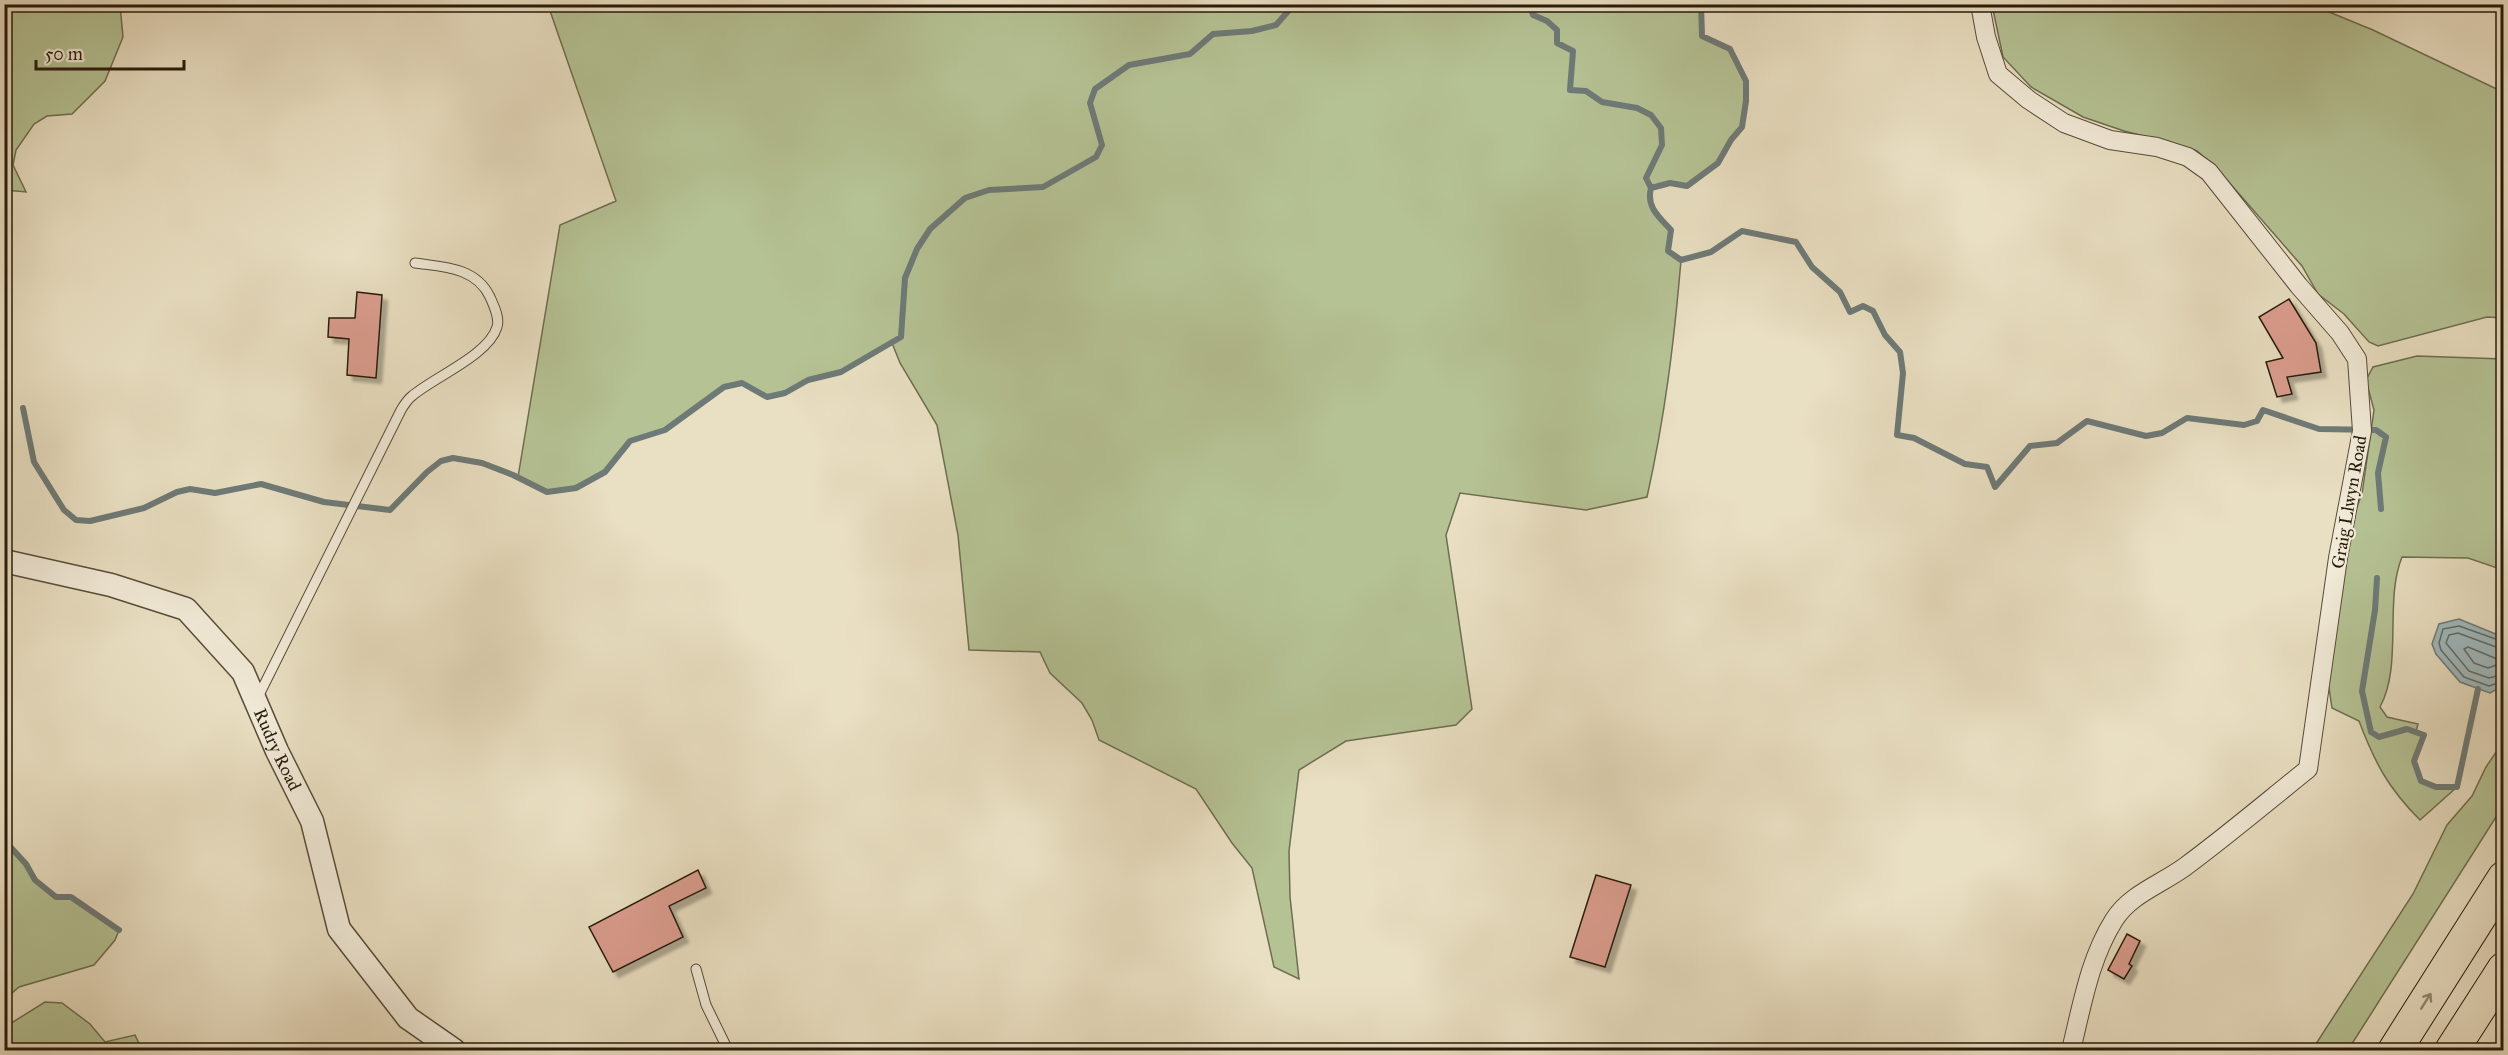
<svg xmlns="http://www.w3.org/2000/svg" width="2508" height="1055" font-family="'IM FELL Great Primer',serif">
	<defs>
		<filter id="shadow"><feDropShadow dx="5.5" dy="5.5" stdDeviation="1.5" flood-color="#0004"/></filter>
	</defs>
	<rect width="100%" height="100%" fill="#e9dfc2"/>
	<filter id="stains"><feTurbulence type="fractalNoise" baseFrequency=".00333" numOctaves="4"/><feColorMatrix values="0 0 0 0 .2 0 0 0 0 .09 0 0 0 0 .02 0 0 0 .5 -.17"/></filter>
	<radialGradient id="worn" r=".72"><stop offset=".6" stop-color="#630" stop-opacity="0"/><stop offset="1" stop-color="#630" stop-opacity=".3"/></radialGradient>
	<path fill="#b5c294" stroke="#6e6e50" stroke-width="1.5" d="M4 5H120L123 37 105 81 72 114 47 116 34 124 16 150 13 165 26 192 5 190Z
		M548 5H1701L1702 36 1730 49 1746 81V101L1742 127 1731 140 1718 163 1687 186 1670 183 1651 188C1646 207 1659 217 1671 230L1668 251 1681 260C1674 343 1665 416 1647 497L1586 510 1460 493 1446 535 1472 709 1456 725 1346 741 1299 770 1289 851 1290 897 1299 979 1274 967 1252 868 1232 843 1196 789 1099 740 1092 720 1082 703 1050 673 1040 652 969 650 958 535 937 425 900 363 892 343 841 372 808 380 785 393 767 397 742 383 724 387 665 430 630 441 605 472 576 488 547 492 518 477 560 225 616 201Z
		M1992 5H2312L2373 30 2503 92V318L2487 317 2378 346 2369 342 2344 314 2318 294 2302 266 2220 172 2197 151 2176 144 2124 131 2083 117 2031 87 2003 57Z
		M2417 356 2503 359V570L2468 558 2402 557C2384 601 2403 665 2380 707L2387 717 2418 724 2416 732 2424 735 2414 761 2421 781 2436 787H2457L2420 820C2388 788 2375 763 2359 721L2332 708 2320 626 2326 584 2362 494 2374 410 2366 380 2373 367Z
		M2503 742V806L2348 1050H2312L2413 894 2447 825 2472 796 2486 767Z
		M5 840 26 864 35 880 56 897H71L119 930 115 940 94 965 19 987 5 999Z
		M45 1002 62 1003 90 1024 105 1042 135 1035 142 1050H5V1027Z"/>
	<path fill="#9eb9bf" stroke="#6e7a77" stroke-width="1.5" d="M2459 619 2503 637V686L2490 693 2460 682 2436 654 2432 644 2439 624Z"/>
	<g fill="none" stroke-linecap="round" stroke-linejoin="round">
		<path stroke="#626a65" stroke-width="1.5" d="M2504 642 2459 626 2443 629 2439 643 2441 650 2464 677 2489 686 2504 681
			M2504 650 2458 633 2449 635 2446 643 2469 671 2489 678 2504 674
			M2504 659 2502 661 2468 647 2464 649 2474 663 2488 668 2502 663 2504 665"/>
		<path stroke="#6e7a77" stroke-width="6" d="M1530 4 1533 15 1547 21 1557 30V43L1573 51 1570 90 1586 91 1602 102 1637 108 1651 115 1661 128 1662 145 1646 178 1651 188
			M1701 4 1702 36 1730 49 1746 81V101L1742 127 1731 140 1718 163 1687 186 1670 183 1651 188C1646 207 1659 217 1671 230L1668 251 1681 260 1711 252 1742 231 1796 242 1812 267 1840 292 1850 312 1863 306 1873 311 1885 335 1900 352 1903 373 1897 435 1914 438 1965 464 1987 467 1995 487 2030 446 2057 443 2087 421 2146 436 2162 433 2187 418 2244 425 2257 421 2263 410 2319 429 2376 430 2386 437 2378 473 2381 509
			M23 408 34 462 64 510 76 520 90 521 144 508 177 492 190 489 215 493 261 484 324 502 390 510 427 472 441 461 453 458 482 463 513 475 547 492 576 488 605 472 630 441 665 430 724 387 742 383 767 397 785 393 808 380 841 372 901 337 905 278 917 249 930 229 965 198 989 190 1043 187 1096 157 1102 145 1090 103 1095 89 1129 65 1190 54 1213 34 1252 31 1276 25 1291 8 1325 4
			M2377 578 2375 610 2362 691 2371 732 2379 737 2407 729 2424 735 2414 761 2421 781 2436 787H2457L2478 689
			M4 840 26 864 35 880 56 897H71L119 930"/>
	</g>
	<path fill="#db9d8e" stroke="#271b0b" stroke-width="1.5" filter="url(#shadow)" d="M357 292 382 295 376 378 347 375 349 339 328 337 329 318H355Z
		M2289 299 2316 343 2321 372 2287 377 2292 394 2277 397 2266 362 2283 358 2259 317Z
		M698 870 706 888 669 906 683 937 613 972 589 927Z
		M1596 875 1631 885 1605 967 1570 957Z
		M2127 934 2140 941 2129 964 2132 966 2124 979 2108 970Z"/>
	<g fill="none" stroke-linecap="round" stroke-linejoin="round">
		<g stroke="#584c39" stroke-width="11">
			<path id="service" d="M258 697 401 410C404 405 408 399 412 396 434 377 489 355 497 327 500 318 494 306 490 297 476 267 443 267 415 263
				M696 969 706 1005 728 1050"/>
		</g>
		<g stroke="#584c39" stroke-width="20">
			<path id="minor" d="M1980 4 1986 37 1998 74 2029 100 2064 123 2110 140 2157 147 2188 157 2209 172 2299 286 2340 333 2357 359 2362 431 2338 558 2308 769C2268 801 2228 835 2186 866 2162 884 2130 894 2114 920 2089 960 2082 1006 2071 1050"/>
		</g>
		<g stroke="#584c39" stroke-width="25">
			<g id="tertiary">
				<path id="s1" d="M4 561 111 585 186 609 243 672 277 751 312 821 339 929 408 1018 454 1050"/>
			</g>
		</g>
		<g stroke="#271b0b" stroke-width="35">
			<path id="motorway" d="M2395 1050 2504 878
				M2452 1050 2504 969"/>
		</g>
		<use href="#service" stroke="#f1ead7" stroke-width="9"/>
		<use href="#minor" stroke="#f1ead7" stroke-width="18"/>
		<use href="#tertiary" stroke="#f1ead7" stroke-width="22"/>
		<use href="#motorway" stroke="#e9dfc2" stroke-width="33"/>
	</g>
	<defs><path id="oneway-shaft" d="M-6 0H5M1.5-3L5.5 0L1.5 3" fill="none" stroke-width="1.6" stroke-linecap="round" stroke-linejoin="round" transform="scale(1.5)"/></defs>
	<use stroke="#928770" href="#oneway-shaft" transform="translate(2426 1001) rotate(-58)"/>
	<g text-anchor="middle" stroke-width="4.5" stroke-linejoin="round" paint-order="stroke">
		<g font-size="18" fill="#271b0b" stroke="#f1ead7">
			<text transform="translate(2349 502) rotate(-80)" y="6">Graig Llwyn Road</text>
			<text dy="6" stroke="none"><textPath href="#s1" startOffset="358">Rudry Road</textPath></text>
		</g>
	</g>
	<rect width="2508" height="1055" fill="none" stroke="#e9dfc2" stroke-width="24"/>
	<rect x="6" y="6" width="2496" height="1043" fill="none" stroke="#271b0b" stroke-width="3"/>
	<rect x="12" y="12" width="2484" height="1031" fill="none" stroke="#271b0b" stroke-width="1.5"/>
	<path d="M36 60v9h148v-9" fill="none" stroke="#271b0b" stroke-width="3"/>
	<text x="45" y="60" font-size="18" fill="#271b0b" stroke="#f1ead7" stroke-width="4.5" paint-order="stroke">50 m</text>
	<rect width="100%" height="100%" filter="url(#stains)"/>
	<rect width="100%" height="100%" fill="url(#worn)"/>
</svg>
